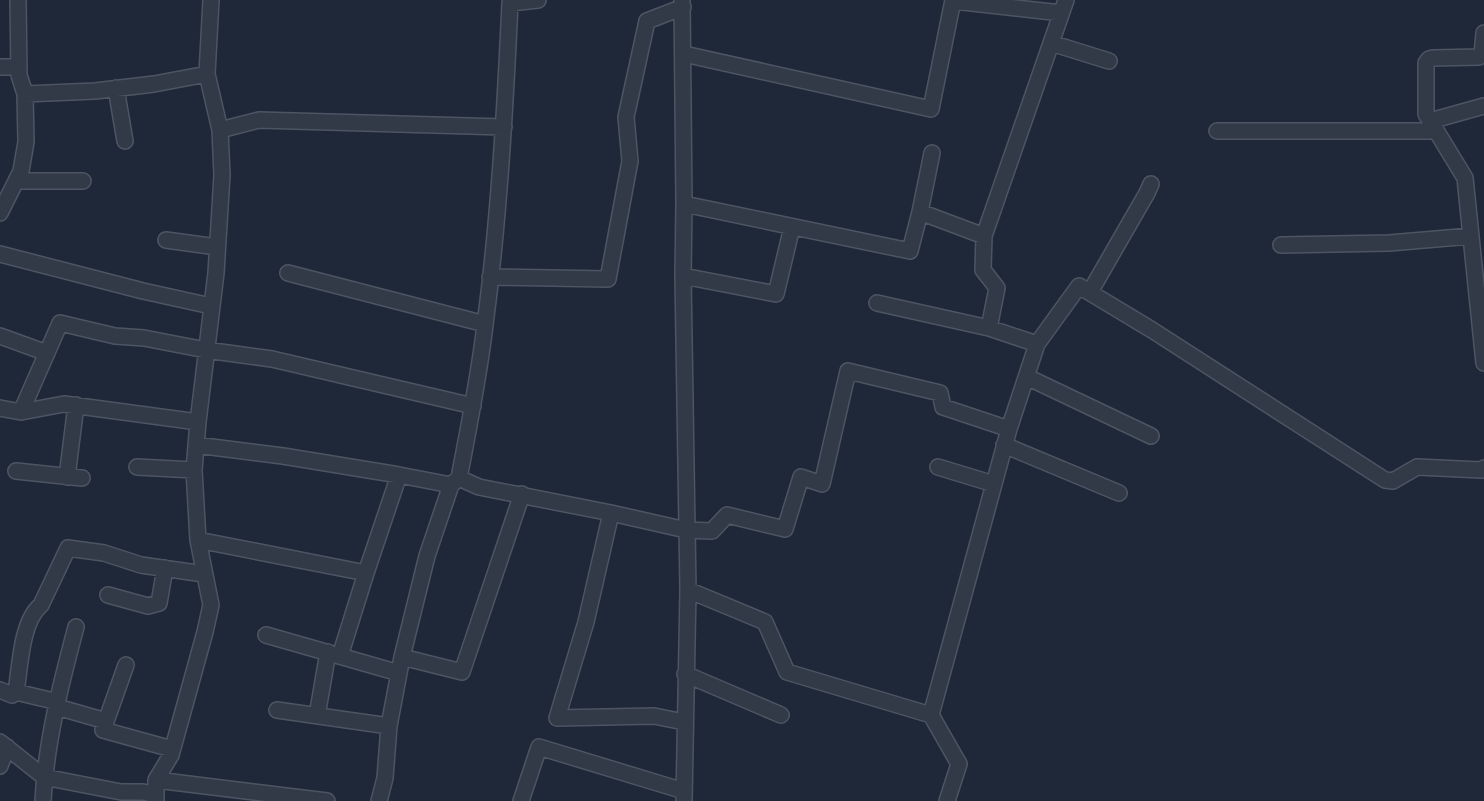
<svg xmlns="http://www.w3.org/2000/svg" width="1484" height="801" font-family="'Fira Sans Condensed',sans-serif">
	<rect width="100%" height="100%" fill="#1e2838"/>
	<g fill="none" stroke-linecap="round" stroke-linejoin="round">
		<g stroke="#4d5563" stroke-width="18">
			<path id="minor" d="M682 0 684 204 683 276 688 590 684 801
				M954 1 1061 13
				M1484 33 1482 55 1479 57 1433 58 1429 59 1426 63V114L1465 178 1484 363
				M1051 43 1109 61
				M684 54 931 109 953 0
				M0 67H19
				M116 88 125 141
				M25 94 95 91 154 84 207 74
				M1430 121 1484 106
				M220 130 259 120 504 127
				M1217 131H1436
				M16 181H83
				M684 204 910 251 920 212 932 153
				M920 212 984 236 983 270 997 288 989 328
				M0 213 21 171 26 142 25 94 19 75 18 0
				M984 236 1066 0
				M166 240 217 247
				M1281 245 1389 243 1471 236
				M0 254 143 291 211 306
				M288 273 485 324
				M683 276 776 294 792 227
				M490 277 608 279 630 161 626 117 647 21 683 7
				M1090 292 1147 193 1151 184
				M877 303 989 328 1037 344
				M0 336 47 353
				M1027 377 1151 436
				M0 408 21 412 64 404 198 422
				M21 412 60 323 115 336 144 338 206 350 272 359 473 406
				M196 445 283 456 399 475
				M1004 445 1119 493
				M137 467 194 470
				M938 467 994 484
				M16 471 82 478
				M67 477 76 405
				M459 478 479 487 611 513 686 530 712 531 727 515 785 529 801 477 822 484 848 371 940 393 943 407 1009 429
				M611 513 586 622 557 718 654 716 684 722
				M198 540 366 573
				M688 590 765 622 787 672 931 715 959 764 947 801
				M108 595 148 606 159 603 165 568
				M266 635 399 673
				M340 656 366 573 399 475 451 485
				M402 657 462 672 522 494
				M126 665 103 730 172 749
				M685 674 781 715
				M0 690 12 695 16 692 58 702
				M16 692C20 668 21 621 41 605L68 548 104 553 141 565 204 574
				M57 707 106 721
				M277 710 389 726
				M931 715 1009 429 1037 344 1079 286 1152 330 1385 480 1393 481 1417 467 1482 470 1484 468
				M317 716 328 652
				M0 742 44 777 121 792H143L156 795
				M0 766 7 747
				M156 780 327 801
				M43 801C46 742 61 683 76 627
				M156 801V780L171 755 205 632 211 605 198 540 194 470 198 422 216 273 222 175 220 130 207 74 211 0
				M379 801 385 778 389 726 402 657 427 556 451 485 459 478C469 427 479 376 485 325 499 218 505 111 510 3L538 0
				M521 801 539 747 684 791"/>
		</g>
		<use href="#minor" stroke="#323a48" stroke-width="15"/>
	</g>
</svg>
